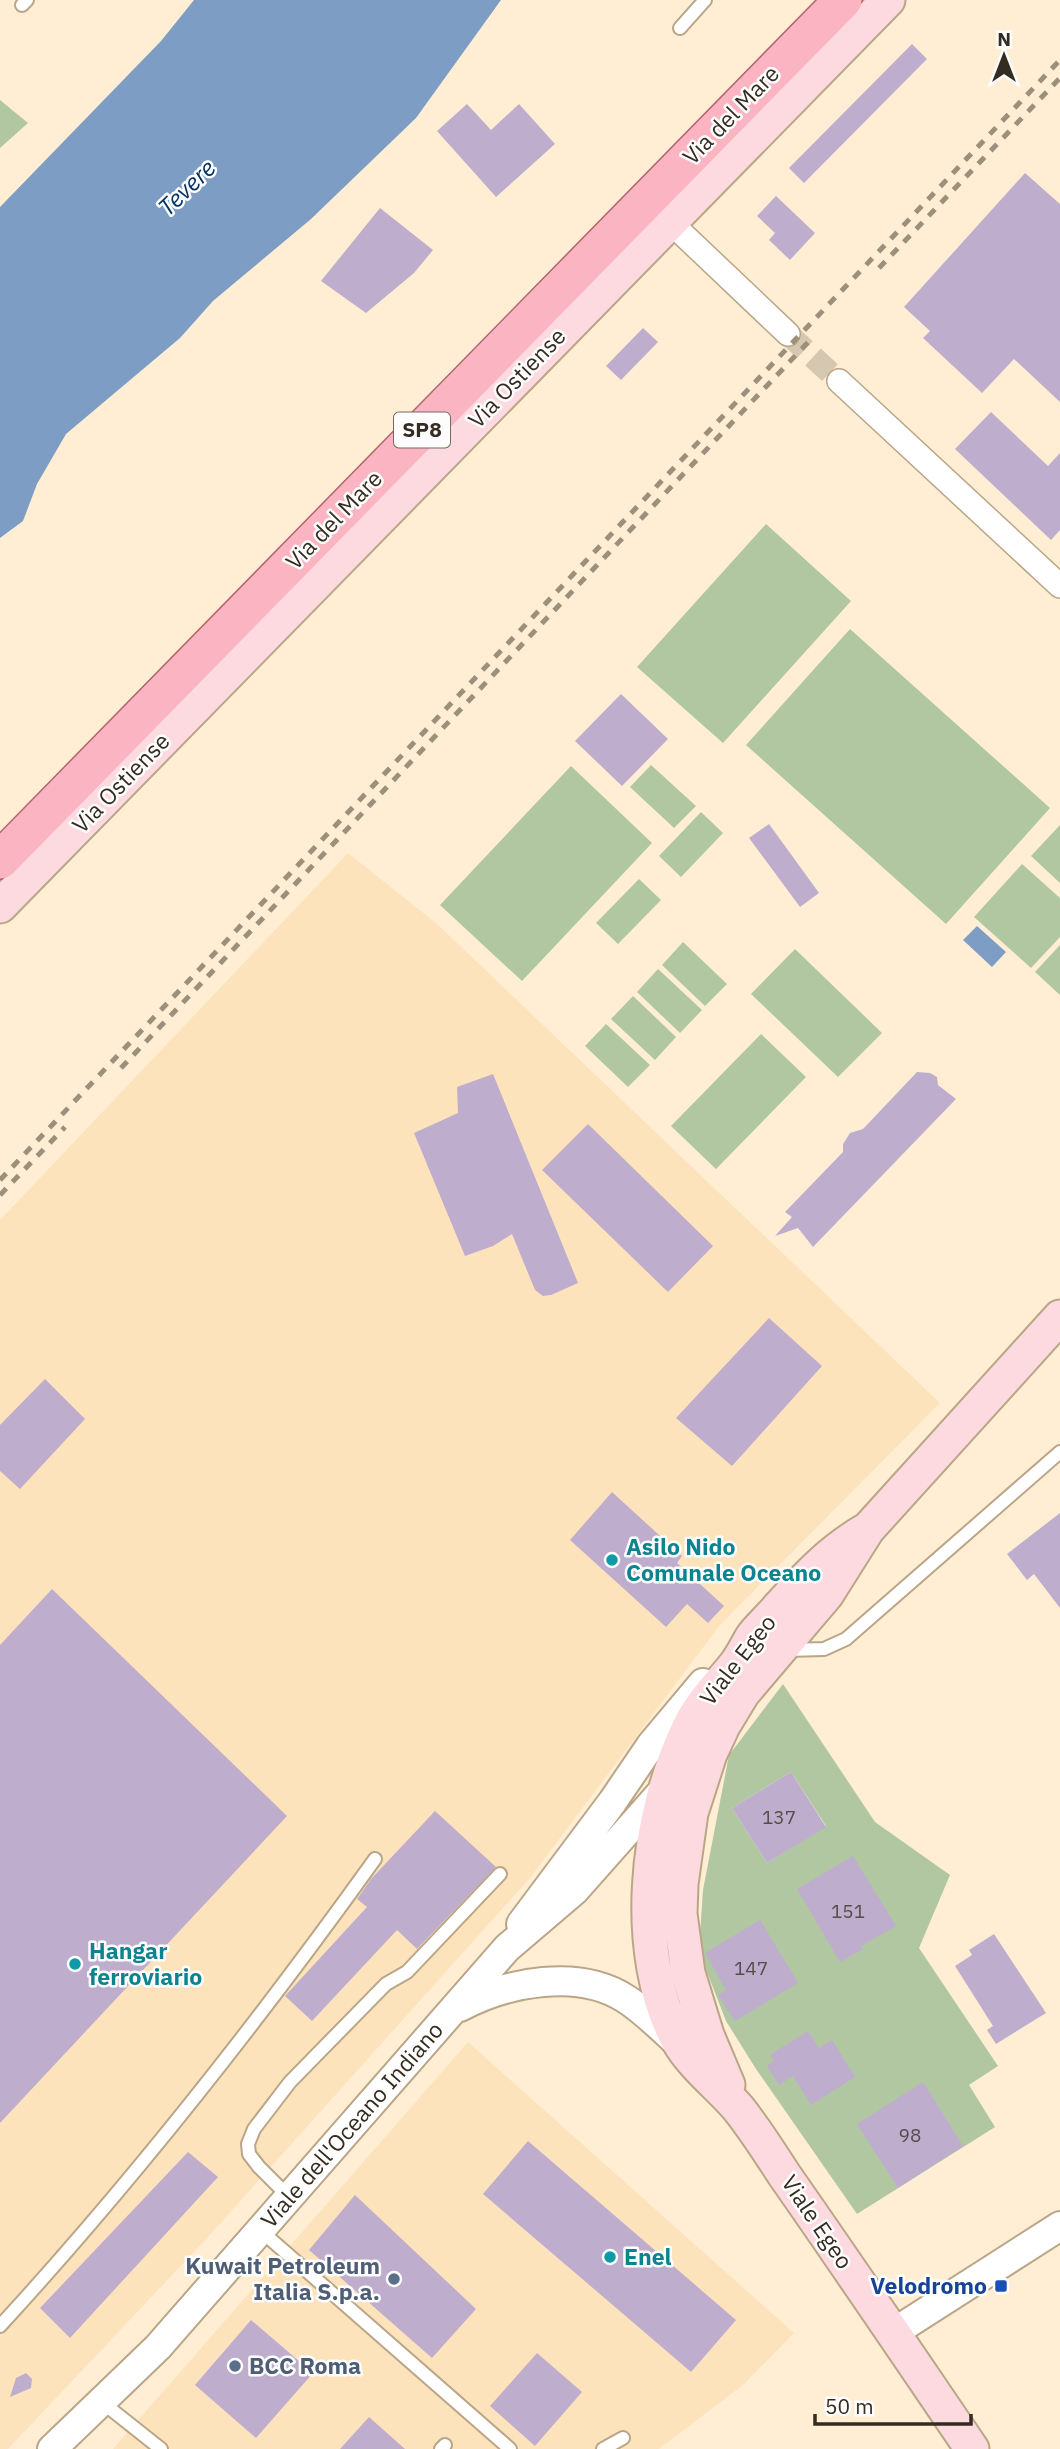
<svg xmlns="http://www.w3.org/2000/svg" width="1060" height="2449" font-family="'IBM Plex Sans',sans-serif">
	<rect width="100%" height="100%" fill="#ffeed4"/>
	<path fill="#fde3bc" d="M348 853 436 923 940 1403 720 1625 530 1878 208 2237 8 2449H0V1220Z
		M468 2042 794 2333 743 2385 659 2449H113Z"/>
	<path fill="#b0c7a2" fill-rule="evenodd" d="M0 100 28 123 0 148Z
		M766 524 851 601 723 743 637 667Z
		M850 629 1050 808 946 924 746 745Z
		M651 765 696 806 674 828 630 787Z
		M571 766 652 843 522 981 440 905Z
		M701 812 723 833 681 877 659 856Z
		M1060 825V883L1031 856Z
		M1022 864 1060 898V937L1031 968 974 917Z
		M639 879 661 900 618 944 596 923Z
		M683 942 727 984 705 1006 662 965Z
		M1060 945V995L1035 972Z
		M795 949 882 1033 838 1077 751 994Z
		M658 969 702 1010 680 1033 637 992Z
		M633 996 676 1037 655 1060 611 1019Z
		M606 1024 650 1065 628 1087 585 1046Z
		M761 1034 806 1077 716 1169 671 1126Z
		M783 1684 875 1822 950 1875 919 1948 998 2066 969 2085 995 2127 857 2214 756 2069 726 2021 705 1967 700 1934 703 1890 729 1755ZM791 1772 826 1826 767 1863 732 1808Z"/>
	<path fill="#7e9dc5" d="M194 0H501L416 118 311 219 213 301 180 338 66 434 37 484 23 521 0 538V207L161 41Z
		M977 926 1006 952 992 967 963 940Z"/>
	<path fill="#bfadcd" d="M912 44 927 59 804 183 789 168Z
		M467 104 491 130 519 104 555 144 496 197 437 131Z
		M1025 173 1060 204V402L1014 359 982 393 923 338 930 331 904 307Z
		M776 196 815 233 790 260 769 240 775 233 757 216Z
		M380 208 433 250 414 273 366 313 321 281Z
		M643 328 658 342 621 380 606 366Z
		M991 412 1048 466 1060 453V530L1051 540 955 449Z
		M621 694 668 739 622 786 575 741Z
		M769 824 819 893 800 907 749 838Z
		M917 1072 930 1073 937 1077 938 1085 956 1099 813 1247 798 1228 775 1236 792 1217 785 1212 843 1152V1144L850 1133 863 1129Z
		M493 1074 578 1283 551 1295 543 1296 535 1290 512 1234 493 1246 465 1256 414 1133 458 1113 457 1087Z
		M588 1124 713 1246 668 1292 542 1170Z
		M769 1318 822 1366 732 1466 676 1418Z
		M45 1379 85 1419 20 1489 0 1471V1425Z
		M612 1492 682 1556 677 1563 724 1606 708 1623 687 1604 666 1627 570 1540Z
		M1060 1513V1608L1034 1574 1027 1580 1007 1554Z
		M52 1589 287 1816 0 2123V1645Z
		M791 1772 826 1827 767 1863 732 1808Z
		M435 1811 496 1867 417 1949 397 1930 312 2021 285 1996 367 1907 357 1899 371 1879Z
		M853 1856 896 1926 861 1946 863 1949 840 1962 797 1889Z
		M760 1920 798 1983 735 2021 718 1995 726 1990 705 1953Z
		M994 1934 1046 2013 996 2044 987 2030 993 2026 955 1966 972 1955 969 1950Z
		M808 2031 819 2048 832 2040 855 2077 811 2105 793 2076 779 2085 767 2066 774 2061 770 2055Z
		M923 2082 963 2146 898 2188 857 2124Z
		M528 2141 736 2320 691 2372 483 2194Z
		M188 2152 218 2177 70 2338 40 2308Z
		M355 2195 476 2309 432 2358 309 2250Z
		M251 2320 313 2373 256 2438 195 2385Z
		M537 2353 582 2392 535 2446 490 2406Z
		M26 2373 32 2379 31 2388 10 2397 16 2378Z
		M369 2417 405 2449H340Z"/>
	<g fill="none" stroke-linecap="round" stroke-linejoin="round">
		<path stroke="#d6c7b0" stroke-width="23" stroke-dasharray="23 11" stroke-linecap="butt" d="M788 334 839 381"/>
		<g stroke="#baa687" stroke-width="16">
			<path id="service" d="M22 5 27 0
				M680 28 705 0
				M787 1650 824 1649 846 1639 1060 1452
				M288 2196 259 2167 249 2154 248 2144 254 2129 290 2082 386 1984 407 1972 500 1874
				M260 2230 510 2449
				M0 2326C135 2179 258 2022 375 1859
				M103 2403 161 2449
				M441 2449 445 2445
				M603 2449 623 2438"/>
		</g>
		<g stroke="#baa687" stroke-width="26">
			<path id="minor" d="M670 222 788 334
				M839 381 1060 586"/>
		</g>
		<g stroke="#baa687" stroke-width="32">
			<path id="tertiary" d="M521 1924 613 1801 651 1745 703 1683
				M460 2007C507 1982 579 1968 626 1999 645 2011 662 2029 679 2044
				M893 2333 1060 2226
				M52 2449 158 2347 507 1948 575 1890 668 1785"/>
		</g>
		<g stroke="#baa687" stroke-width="37">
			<path id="secondary" d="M0 906 888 0
				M868 1529C832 1549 805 1578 778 1608 770 1618 759 1627 752 1637 746 1647 742 1656 735 1665 719 1685 700 1704 689 1727 646 1815 630 1954 679 2042 692 2065 720 2087 738 2108 755 2129 770 2153 785 2176 848 2266 910 2358 972 2449
				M728 2085 707 2035 688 1973 680 1914 681 1884 691 1813 710 1754 723 1726 743 1693 827 1594 868 1529 1060 1317"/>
		</g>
		<g stroke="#b4646e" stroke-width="40">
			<path id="primary" d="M0 860 843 0"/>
		</g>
		<use href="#service" stroke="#fff" stroke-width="12"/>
		<use href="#minor" stroke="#fff" stroke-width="23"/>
		<use href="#tertiary" stroke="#fff" stroke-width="28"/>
		<use href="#secondary" stroke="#fddae0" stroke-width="33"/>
		<use href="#primary" stroke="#fbb4c1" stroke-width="37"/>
		<path stroke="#9c907c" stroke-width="5" stroke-dasharray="9 9" stroke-linecap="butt" d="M879 268 1060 78
			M121 1068 814 336
			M0 1180 1060 60
			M0 1195 65 1127"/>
	</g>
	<g fill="#0f9aa8" stroke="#fdfdfd" stroke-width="2.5">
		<circle cx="612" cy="1560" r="7"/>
		<circle cx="75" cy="1964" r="7"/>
		<circle cx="610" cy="2257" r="7"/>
	</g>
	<g fill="#5c6f8a" stroke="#fdfdfd" stroke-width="2.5">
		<circle cx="394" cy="2279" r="7"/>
		<circle cx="235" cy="2366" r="7"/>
	</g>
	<rect fill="#1a4fb4" stroke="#fdfdfd" stroke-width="2.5" x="994" y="2279" width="14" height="14" rx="3.5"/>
	<g text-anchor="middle" stroke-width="5" stroke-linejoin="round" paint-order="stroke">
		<g font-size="19" fill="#574c4b">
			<text x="779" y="1824">137</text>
			<text x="848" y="1918">151</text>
			<text x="751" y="1975">147</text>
			<text x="910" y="2142">98</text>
		</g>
		<rect fill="#fdfdfd" stroke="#706b62" stroke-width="2" x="394" y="412.5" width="56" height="35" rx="5"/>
		<g font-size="21" font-weight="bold" fill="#342c20">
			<text x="422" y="437">SP8</text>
		</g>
		<g font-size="23" fill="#342c20" stroke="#fdfdfd">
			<text transform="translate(731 115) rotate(-46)" y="8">Via del Mare</text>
			<text transform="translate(517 378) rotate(-46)" y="8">Via Ostiense</text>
			<text transform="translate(334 520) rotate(-46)" y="8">Via del Mare</text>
			<text transform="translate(121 783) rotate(-46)" y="8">Via Ostiense</text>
			<text transform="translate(738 1660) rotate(-52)" y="8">Viale Egeo</text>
			<text transform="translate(352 2125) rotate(-49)" y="8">Viale dell'Oceano Indiano</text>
			<text transform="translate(817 2222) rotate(56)" y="8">Viale Egeo</text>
		</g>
		<g font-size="23" font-weight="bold" fill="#0d838f" stroke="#fdfdfd" text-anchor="start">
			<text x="626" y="1555">Asilo Nido<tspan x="626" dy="26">Comunale Oceano</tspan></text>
			<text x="89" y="1959">Hangar<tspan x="89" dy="26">ferroviario</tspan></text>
			<text x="624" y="2265">Enel</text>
		</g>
		<g font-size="23" font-weight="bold" fill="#4e5e75" stroke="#fdfdfd" text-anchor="end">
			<text x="380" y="2274">Kuwait Petroleum<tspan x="380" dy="26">Italia S.p.a.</tspan></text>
			<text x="249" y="2374" text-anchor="start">BCC Roma</text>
		</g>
		<g font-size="23" font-weight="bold" fill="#164399" stroke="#fdfdfd" text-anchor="end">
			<text x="987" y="2294">Velodromo</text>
		</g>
		<g font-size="24" font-style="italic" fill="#053364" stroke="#fdfdfd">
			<text transform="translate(187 188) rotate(-44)" y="8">Tevere</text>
		</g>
	</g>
	<g transform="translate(1004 56)" stroke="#fdfdfd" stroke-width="5" paint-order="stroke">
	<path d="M0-5L12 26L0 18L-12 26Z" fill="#342c20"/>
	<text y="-10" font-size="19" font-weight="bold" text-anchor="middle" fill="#342c20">N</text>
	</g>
	<path d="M815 2414v10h156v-10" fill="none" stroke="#342c20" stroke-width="3.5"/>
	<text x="825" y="2414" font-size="21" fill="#342c20" stroke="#fdfdfd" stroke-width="5" paint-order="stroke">50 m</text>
</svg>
